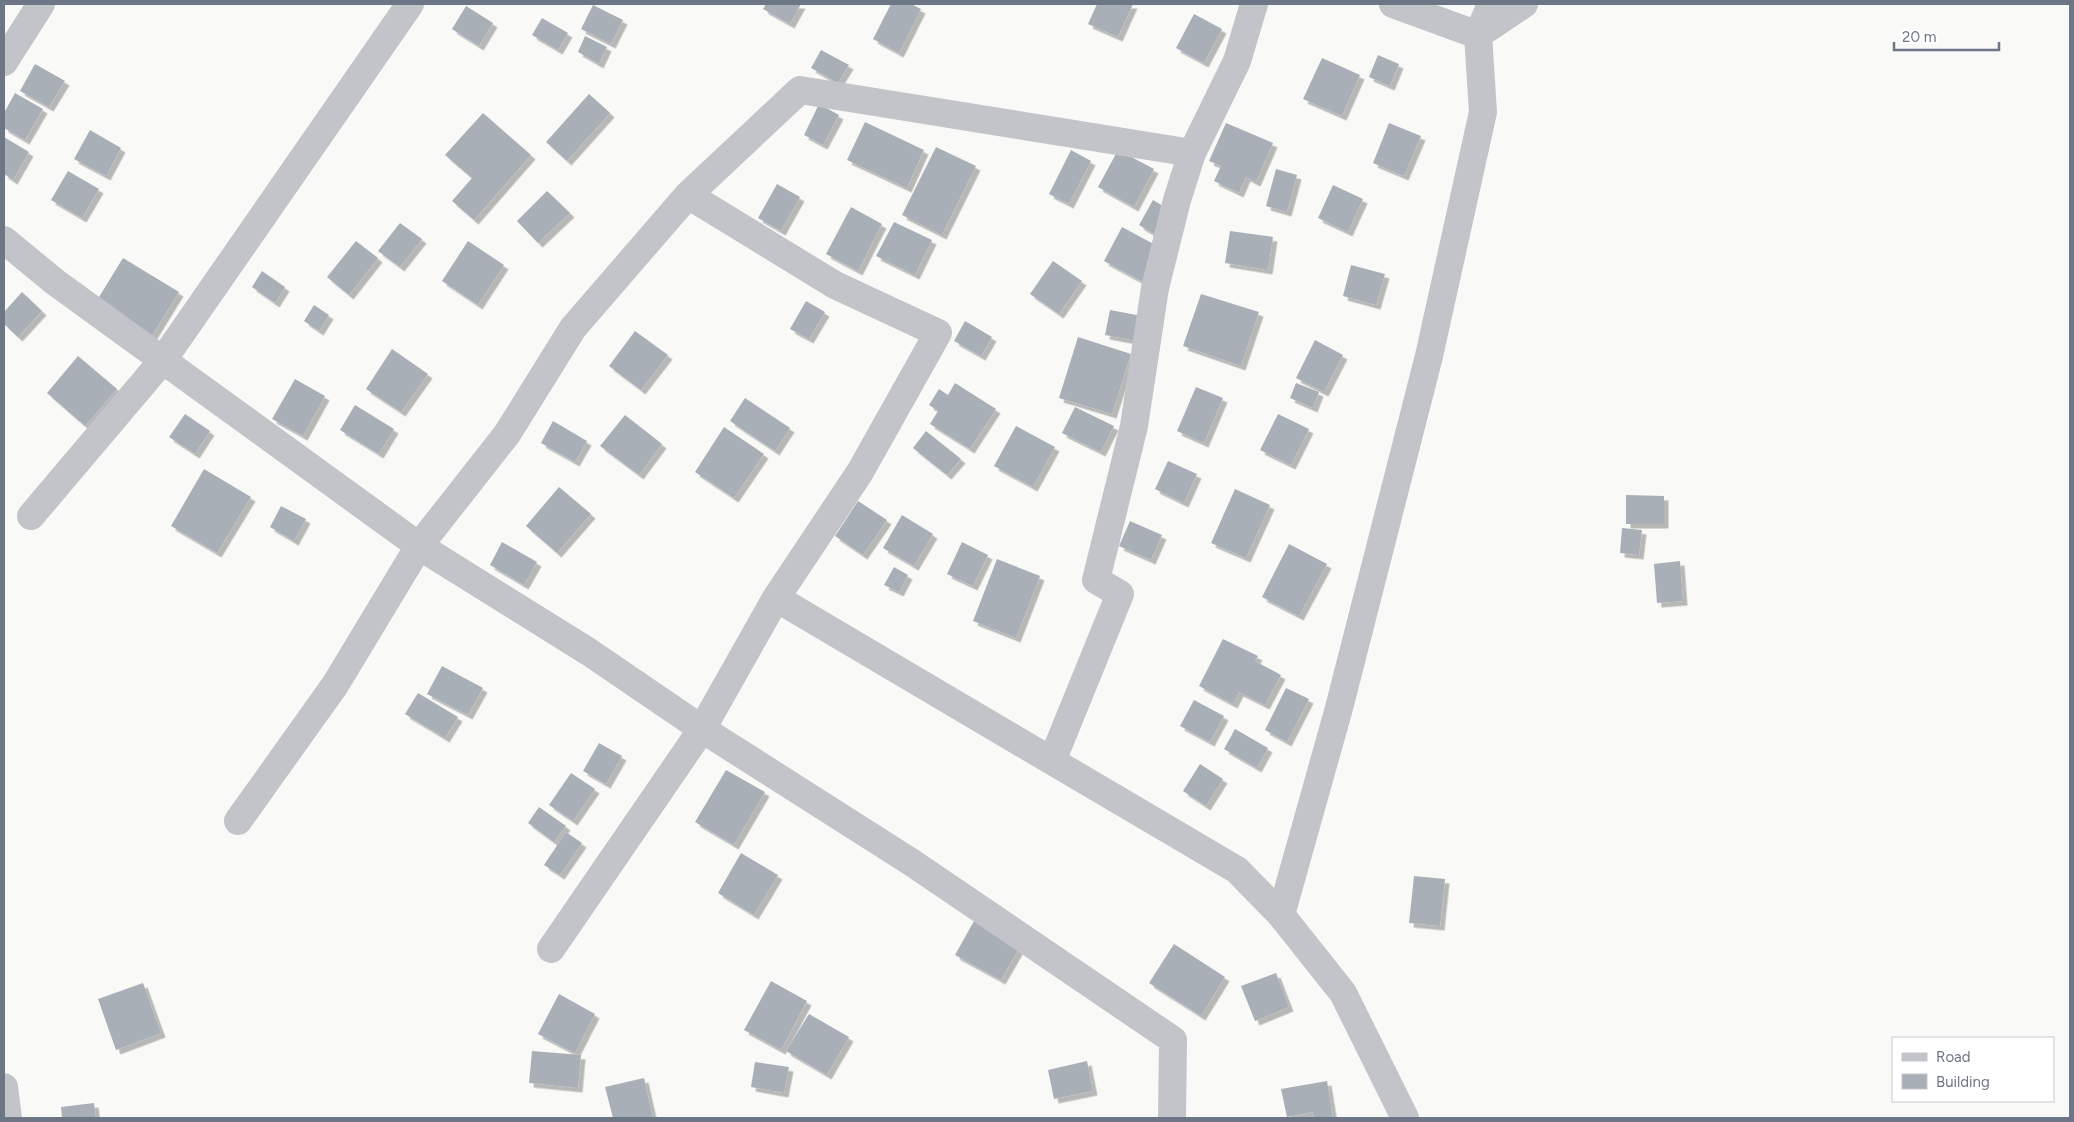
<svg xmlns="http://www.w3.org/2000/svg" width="2074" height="1122" font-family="Figtree,sans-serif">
	<defs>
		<filter id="shadow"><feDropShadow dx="4.5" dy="4.5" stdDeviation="0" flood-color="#0004"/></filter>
	</defs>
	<rect width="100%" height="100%" fill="#f9faf8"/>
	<path fill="#a9afb6" filter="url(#shadow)" d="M766 4H801L790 24 763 9Z
		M891 4H911L921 9 899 53 873 39Z
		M1097 4H1133L1118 37 1088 24Z
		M593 5 623 20 611 44 581 29Z
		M466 6 493 23 479 46 452 29Z
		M1194 14 1222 29 1204 63 1176 48Z
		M542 18 568 33 558 50 532 35Z
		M585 36 607 47 599 64 578 52Z
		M821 50 849 65 838 83 811 68Z
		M1378 55 1399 64 1390 86 1369 77Z
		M1322 58 1360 75 1342 116 1303 99Z
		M35 64 65 81 49 107 20 91Z
		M15 93 43 109 25 140 4 128V113Z
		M589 94 610 113 567 161 546 142Z
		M819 104 839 115 823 145 804 135Z
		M483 113 531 155 474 220 452 201 472 178 445 155Z
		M865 122 924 150 907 188 847 160Z
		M1226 123 1273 143 1256 182 1246 177 1239 193 1214 181 1221 166 1209 161Z
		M1389 123 1421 136 1404 176 1373 163Z
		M90 130 121 148 106 176 74 159Z
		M4 137 29 152 13 180 4 174Z
		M936 147 976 166 942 235 902 215Z
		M1071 150 1091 161 1069 204 1049 194Z
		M1118 150 1154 169 1134 207 1098 187Z
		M1276 169 1297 175 1287 212 1266 206Z
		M68 171 99 189 82 218 51 200Z
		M777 184 800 197 781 231 758 218Z
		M1333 185 1363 199 1348 232 1318 218Z
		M547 191 570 213 538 243 517 221Z
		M1153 200 1170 210 1157 236 1139 225Z
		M851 207 882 224 858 271 826 254Z
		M894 222 932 240 915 275 876 256Z
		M400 223 422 239 400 267 378 251Z
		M1122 227 1161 248 1143 282 1104 261Z
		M1230 231 1273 237 1268 270 1225 263Z
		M356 241 378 258 349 295 327 277Z
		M468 241 504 265 478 305 442 281Z
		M123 258 179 292 152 336 96 302Z
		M1053 261 1082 281 1059 314 1030 294Z
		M1351 265 1385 274 1376 305 1343 296Z
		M262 271 285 287 275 303 252 287Z
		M22 292 42 311 18 337 4 324V312Z
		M1201 294 1259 312 1241 366 1183 346Z
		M806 301 825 312 809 339 790 329Z
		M314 305 329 315 319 331 304 321Z
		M1110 310 1142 316 1137 341 1105 335Z
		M965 321 992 337 981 356 954 341Z
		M635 331 668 355 641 390 609 366Z
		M1078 337 1131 354 1112 414 1059 398Z
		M1315 340 1343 355 1324 392 1296 378Z
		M392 349 428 374 401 412 366 389Z
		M78 356 117 389 85 426 47 393Z
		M295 379 325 396 303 436 272 419Z
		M955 383 996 409 970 449 930 424 938 411 929 405 939 389 948 395Z
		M1296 383 1319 392 1313 408 1290 398Z
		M1196 387 1223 398 1204 443 1177 431Z
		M745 398 790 428 775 451 730 421Z
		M355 405 394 429 379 454 340 430Z
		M1075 407 1114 426 1101 452 1062 433Z
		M185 414 210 431 195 454 169 437Z
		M1278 414 1309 429 1291 465 1260 450Z
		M625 415 662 444 639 475 600 446Z
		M553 421 587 441 575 462 541 443Z
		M1016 426 1055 447 1033 487 994 466Z
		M724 427 764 454 734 498 695 472Z
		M926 431 961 459 947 475 913 448Z
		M1168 461 1197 474 1184 503 1155 489Z
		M204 469 251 497 217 553 171 526Z
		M559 487 591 514 557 553 526 526Z
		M1235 489 1270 505 1246 558 1211 543Z
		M1626 495 1664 496V524H1626Z
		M858 501 887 520 863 555 835 536Z
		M281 506 306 519 294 541 270 527Z
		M902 515 933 534 914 566 883 548Z
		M1130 521 1162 535 1151 560 1119 546Z
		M1622 528 1642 530 1639 555 1620 553Z
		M502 542 537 562 524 585 490 565Z
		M962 542 988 555 973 586 947 574Z
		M1289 544 1327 564 1299 616 1262 597Z
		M997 559 1040 576 1016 638 973 621Z
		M1680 561 1683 601 1657 603 1654 564Z
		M894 567 908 575 899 592 884 585Z
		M1223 639 1258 656 1255 661 1281 675 1265 705 1239 692 1233 704 1199 686Z
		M442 666 483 688 468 715 427 694Z
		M1286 688 1309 699 1287 742 1265 730Z
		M418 693 458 717 445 738 405 714Z
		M1194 700 1224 716 1210 742 1180 726Z
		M1235 729 1268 748 1257 768 1224 749Z
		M599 743 622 756 606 784 583 771Z
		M1200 764 1223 779 1206 806 1183 791Z
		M726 770 765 792 734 845 695 822Z
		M571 773 595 789 573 821 549 805Z
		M539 807 566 826 554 842 528 823Z
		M566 832 582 843 560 875 544 865Z
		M741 853 778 875 754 915 718 893Z
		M1414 876 1445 879 1440 926 1409 923Z
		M974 921 1020 947 1001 980 955 955Z
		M1174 944 1225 977 1201 1016 1149 983Z
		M1276 973 1289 1007 1255 1021 1241 986Z
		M771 981 807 1001 781 1050 744 1030Z
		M143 983 161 1033 116 1050 98 999Z
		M559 994 595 1014 575 1053 538 1034Z
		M809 1014 849 1037 827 1075 786 1051Z
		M532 1051 581 1055 578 1088 529 1083Z
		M1087 1061 1093 1091 1054 1099 1048 1070Z
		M755 1062 789 1067 784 1093 751 1087Z
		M644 1078 653 1118H613L605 1087Z
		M1327 1081 1333 1118H1314L1313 1112 1287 1117 1281 1089Z
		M94 1103 96 1118H62L61 1107Z"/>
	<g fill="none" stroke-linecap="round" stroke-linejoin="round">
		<path stroke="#c2c4c9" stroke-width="28" d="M1254 4 1237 61 1192 153 1177 200 1155 288 1134 426 1096 580 1120 594 1052 761 1237 870 1281 915 1343 993 1405 1118
			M1393 4 1478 35
			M1478 35 1524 4
			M4 62 41 4
			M4 240 55 282 419 546 589 652 702 729 911 862 1173 1040 1172 1118
			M31 516 163 360 410 4
			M776 598 1052 761
			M238 821 335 685 419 546 507 434 573 328 688 195 800 90 1192 153
			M1281 915 1339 708 1429 356 1483 112 1478 35 1491 4
			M551 949 702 729 776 598 860 472 938 333 835 285 688 195
			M4 1087 8 1118"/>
	</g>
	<rect width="2074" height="1122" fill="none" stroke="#6d7685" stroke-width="10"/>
	<rect x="1892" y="1037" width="162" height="65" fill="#ffffff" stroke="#c5c8ce"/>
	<rect x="1902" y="1053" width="25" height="8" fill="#c2c4c9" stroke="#c5c8ce"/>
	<text x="1936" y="1062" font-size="15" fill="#6d7685">Road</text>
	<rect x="1902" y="1074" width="25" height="15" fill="#a9afb6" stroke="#c5c8ce"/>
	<text x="1936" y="1087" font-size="15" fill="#6d7685">Building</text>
	<path d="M1894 42v8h105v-8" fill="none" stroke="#6d7685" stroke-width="2.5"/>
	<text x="1902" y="42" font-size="15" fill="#6d7685" stroke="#ffffff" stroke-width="4" paint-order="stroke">20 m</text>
</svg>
